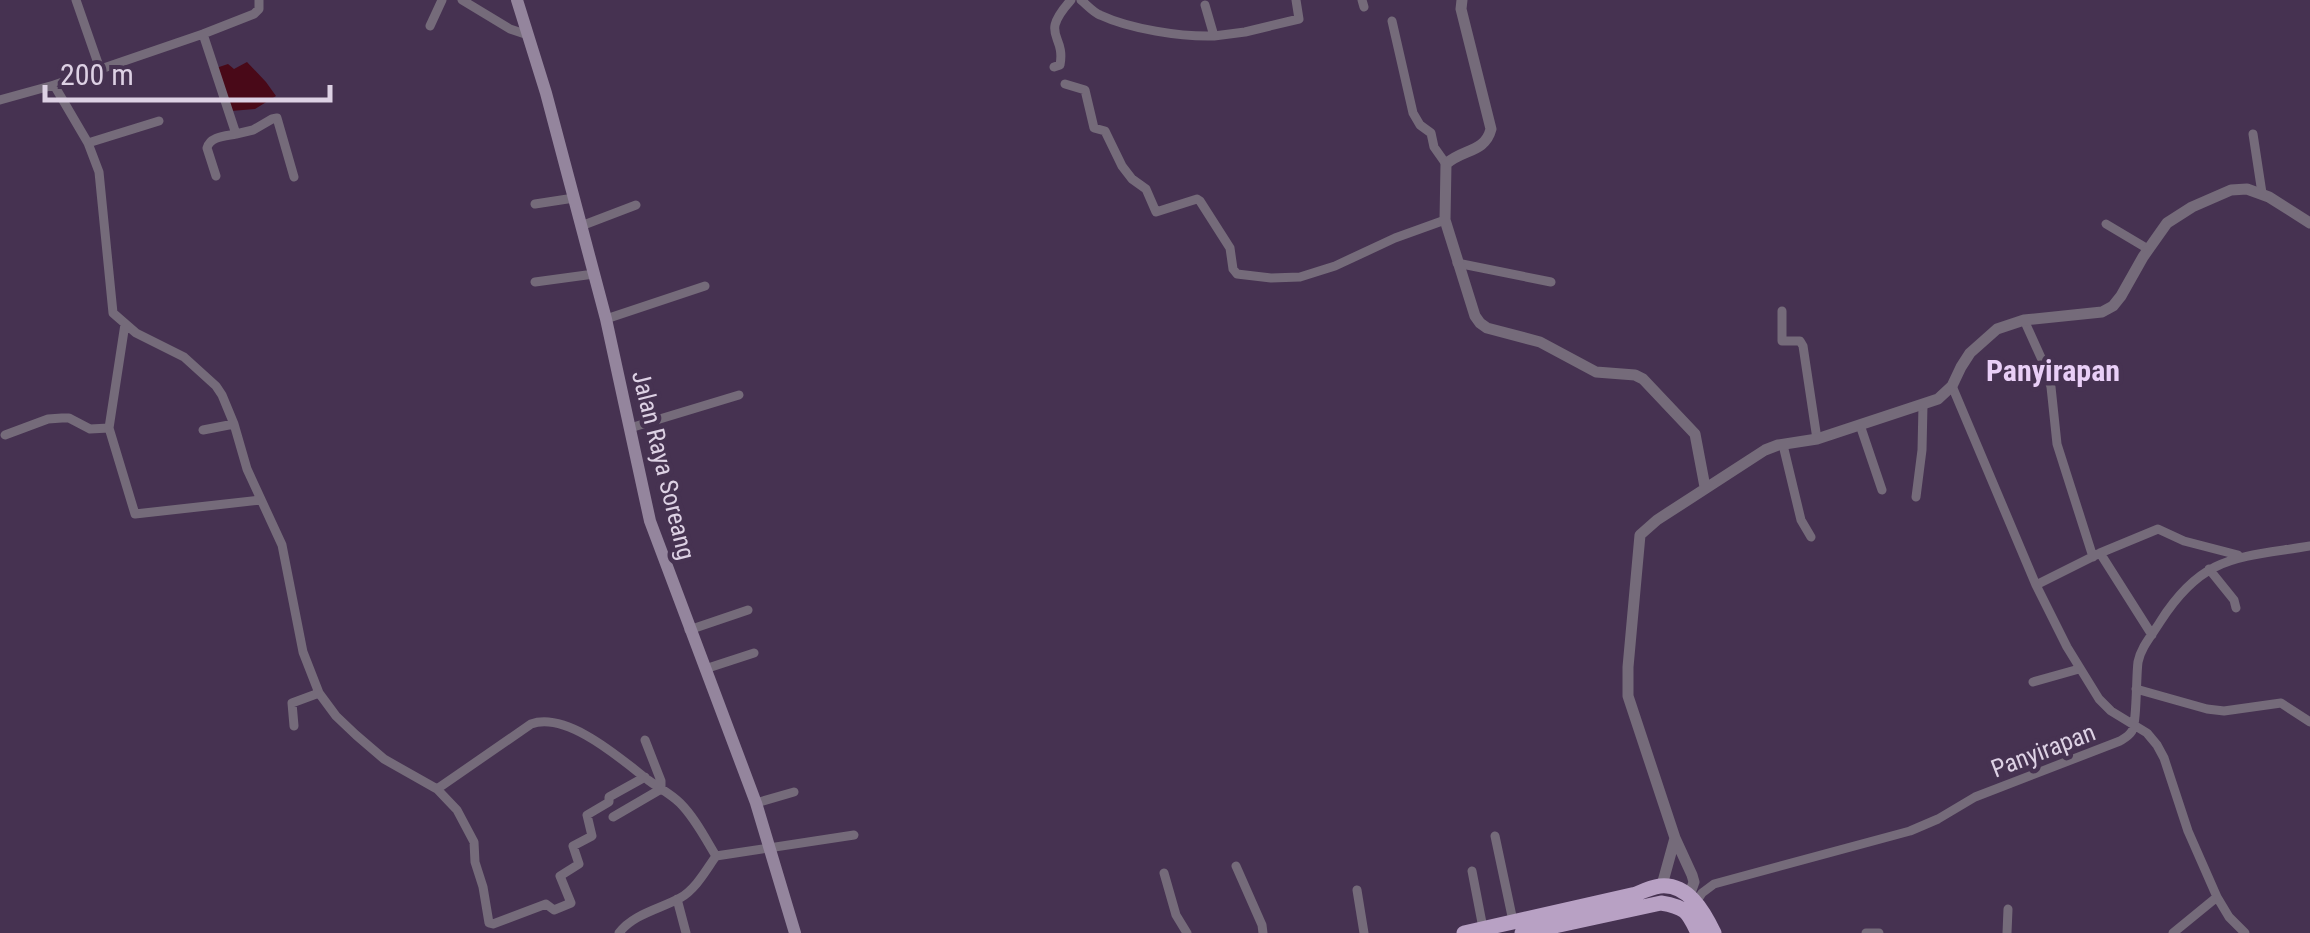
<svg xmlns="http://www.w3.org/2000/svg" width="2310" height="933" font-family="'Roboto Condensed',sans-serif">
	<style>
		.water { fill: #490918 }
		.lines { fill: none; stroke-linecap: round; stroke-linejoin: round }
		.minor { stroke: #756b7a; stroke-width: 9 }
		.tertiary { stroke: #756b7a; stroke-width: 11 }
		.secondary { stroke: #94859d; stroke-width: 12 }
		.trunk { stroke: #b8a1c4; stroke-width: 15 }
		.labels { text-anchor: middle; stroke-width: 9; stroke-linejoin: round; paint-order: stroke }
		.street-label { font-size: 25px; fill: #ddd1e4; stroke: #463251 }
		.quarter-label { font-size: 30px; font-weight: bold; fill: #e9cff7; stroke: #463251 }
	</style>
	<rect width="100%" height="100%" fill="#463251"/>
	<path class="water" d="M247 62 266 82 276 96 255 109 231 111 216 68 228 64 234 69Z"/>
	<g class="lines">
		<path class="minor" d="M76 0 100 69
			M259 0V9L254 14 203 34 54 85 88 143 99 172 113 313 136 333 184 357 216 386 222 395 234 424 247 469 282 545 303 652 319 693 336 716 356 735 384 759 437 789 457 810 474 842 475 862 483 887 489 923 493 924 546 904 554 910 571 903 560 876 579 864 573 846 592 836 587 815 609 802V797L645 777
			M462 0 510 29 528 35
			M1081 0C1087 5 1093 12 1100 15 1130 29 1181 37 1214 36
			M1362 0 1364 7
			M1205 5 1214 36 1245 32 1299 19 1296 0
			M1392 21 1413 113 1420 125 1431 133 1434 147 1446 164
			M430 26 442 0
			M203 34 236 134C226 136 210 136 207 148L216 176
			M1054 67 1060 65C1066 33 1038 37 1071 0
			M1065 84 1085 90 1094 128 1105 131 1122 166 1132 179 1146 189 1156 212 1197 199 1200 201 1230 248 1233 269 1237 274 1271 278 1300 277 1335 266 1395 238 1445 220
			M0 100 54 85
			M236 134 253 130 272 119 277 118 294 177
			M2253 134 2262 193
			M88 143 159 121
			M535 204 574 198
			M2106 224 2148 249
			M581 226 636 205
			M1457 263 1551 282
			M535 282 594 274
			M1782 311V341H1800L1803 346 1817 439
			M606 319 705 286
			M2024 320 2043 362 2051 387 2057 444 2093 557
			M1952 386 2036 585 2067 647 2099 699 2111 711 2147 733 2157 745 2164 758 2188 831 2217 897 2229 917 2245 933
			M1860 425 1882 490
			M109 428 135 514 261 500
			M630 428 739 395
			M203 430 234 424
			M5 435 48 419 62 418H69L90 429 109 428 125 324
			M1783 445 1801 520 1811 537
			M1916 497 1922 450 1923 405
			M2100 553 2158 529 2184 541 2238 555
			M2209 569 2234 600 2236 608
			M2036 585 2100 553 2152 635
			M689 630 748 610
			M705 669 754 653
			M2033 682 2079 669
			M2136 689 2207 709 2224 711 2281 703 2310 722
			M294 726 292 703 319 693
			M437 789 531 724C567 711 621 759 648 780 659 788 671 794 680 803 695 818 705 838 716 856L854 835
			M756 803 794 792
			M613 817 661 789V781L645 740
			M1495 836 1513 921
			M1236 866 1262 925 1263 933
			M1472 871 1483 928
			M1164 873 1176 915 1187 933
			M1357 890 1364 933
			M677 899 686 933
			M1696 902 1702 893 1714 884 1910 831 1938 819 1975 797 2120 741C2125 738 2129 736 2132 731 2137 723 2136 676 2138 662 2141 647 2152 635 2160 622 2203 554 2238 558 2310 546
			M619 933C633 914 660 909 680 898 696 889 706 870 716 856
			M1866 933H1879
			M2007 933 2008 909
			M2173 933 2217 897"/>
		<path class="tertiary" d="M1462 0 1461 9 1491 129C1485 153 1462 149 1446 164L1445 220 1475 316 1480 323 1487 328 1540 342 1596 372 1635 375 1643 379 1695 434 1705 487
			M1662 885 1675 838
			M1689 896 1694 882 1692 875 1675 838 1628 696V667L1640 535 1657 520 1765 450 1778 445 1817 439 1938 399 1952 386 1961 367 1970 353 1997 329 2024 320 2102 312 2113 306 2121 296 2143 257 2167 223 2192 207 2231 190 2247 189 2269 197 2310 223"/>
		<path class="secondary" d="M517 0 546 93 606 319 650 521 756 803 795 933"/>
		<path class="trunk" d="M1464 933 1636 894C1643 891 1652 887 1660 886 1688 883 1704 912 1714 933
			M1522 933 1661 903C1686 907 1688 912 1698 933"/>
	</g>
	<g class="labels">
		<g class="street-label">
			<text transform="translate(664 465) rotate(76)" y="9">Jalan Raya Soreang</text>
			<text transform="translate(2043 750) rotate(-21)" y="9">Panyirapan</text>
		</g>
		<g class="quarter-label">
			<text x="2053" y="381">Panyirapan</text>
		</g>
	</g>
	<path d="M45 85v15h285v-15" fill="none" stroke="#ddd1e4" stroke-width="5"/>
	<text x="60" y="85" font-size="30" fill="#ddd1e4" stroke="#463251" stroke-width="8" paint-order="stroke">200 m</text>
</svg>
